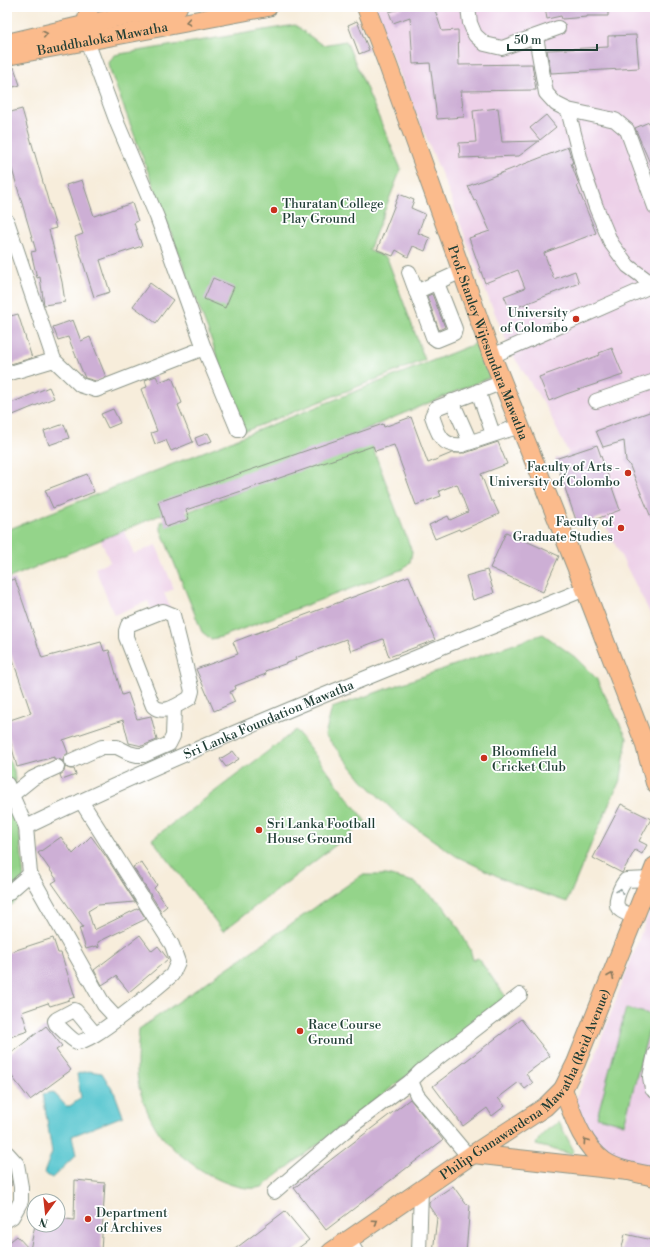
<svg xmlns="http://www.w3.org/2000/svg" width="662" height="1259" font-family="'Libre Bodoni',serif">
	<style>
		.built { fill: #edd0e8 }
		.green { fill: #94d48a; stroke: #5a885f }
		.water { fill: #5ac7d0; stroke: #3c8282 }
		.building { fill: #cdafd5 }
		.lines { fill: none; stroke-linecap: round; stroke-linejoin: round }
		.minor-casing { stroke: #8b9588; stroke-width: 16 }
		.major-casing { stroke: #8b9588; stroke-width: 20 }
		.minor { stroke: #fff; stroke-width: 14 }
		.major { stroke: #fbbb8c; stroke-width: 18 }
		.oneway { stroke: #82765c }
		.oneway2 { stroke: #8f9e9a }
		.poi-dot { fill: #c8321e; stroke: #fff; stroke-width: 1.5 }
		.labels { text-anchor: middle; stroke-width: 3.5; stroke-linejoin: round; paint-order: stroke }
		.street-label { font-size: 13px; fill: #1f3d34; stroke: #fff }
		.poi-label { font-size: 13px; fill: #1f3d34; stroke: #fff; text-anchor: start }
	</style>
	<rect width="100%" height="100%" fill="#fff"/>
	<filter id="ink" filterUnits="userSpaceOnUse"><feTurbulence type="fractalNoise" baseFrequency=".025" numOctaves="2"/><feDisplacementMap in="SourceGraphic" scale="8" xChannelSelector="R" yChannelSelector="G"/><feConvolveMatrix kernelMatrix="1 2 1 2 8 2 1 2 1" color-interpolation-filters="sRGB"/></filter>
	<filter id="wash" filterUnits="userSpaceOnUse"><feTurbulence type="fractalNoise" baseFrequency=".012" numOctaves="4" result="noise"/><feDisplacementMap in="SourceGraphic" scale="16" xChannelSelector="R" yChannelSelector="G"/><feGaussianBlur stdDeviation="0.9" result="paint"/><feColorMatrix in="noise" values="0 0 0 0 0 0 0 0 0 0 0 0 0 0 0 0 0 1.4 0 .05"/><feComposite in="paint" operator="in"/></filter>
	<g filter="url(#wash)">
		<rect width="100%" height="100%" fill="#f7eddb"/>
		<path class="built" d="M372 7H655V623L560 436 548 410 512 354 483 285 446 185Z
			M120 521 134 554 156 545 174 589 164 593 173 615 156 621 148 601 114 615 95 568 110 562 97 531Z
			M655 896V1171L630 1166 597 1147 573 1102 576 1098 590 1069Z"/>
		<path class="green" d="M295 25 322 45 346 41 401 169 369 250 387 258 425 360 243 432 211 339 111 73 109 63 114 55Z
			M482 341 493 376 7 579V530Z
			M372 446 412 552 410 562 403 569 221 637 211 639 202 632 161 530V522L327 458Z
			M543 634 575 657 596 678 627 738 621 778 592 842 567 902 512 883 456 856 400 817 363 781 325 735 332 708Z
			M296 730 366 822 223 931 152 839Z
			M7 757 14 770 25 893 7 909Z
			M362 875H387L414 882 442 904 456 924 470 949 473 960 478 958 509 1001 450 1043 262 1187C231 1195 184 1162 164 1139 152 1125 144 1105 139 1087 135 1071 138 1046 139 1029Z
			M626 1008 653 1015 624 1124 597 1117Z
			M559 1122 574 1151 571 1154 536 1145C539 1135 550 1127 559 1122Z"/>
		<path class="water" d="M88 1071 102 1073 115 1094 123 1116 72 1136 76 1155 52 1178 44 1173 52 1152 43 1094 53 1092 66 1106H70L81 1098 77 1074Z"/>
		<g id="blocks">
			<path class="building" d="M407 7H434L442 31 458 30 459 65 532 64 536 90 461 91 464 117 437 119 430 63 413 64 410 17 393 23 389 12Z
				M545 7H608V16H587V17L562 19 561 16 547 19Z
				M357 21 369 50 359 54 348 25Z
				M636 35 639 68 551 73 547 50 608 47V36Z
				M14 67 20 85 7 89V69Z
				M498 108 502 142 539 141 519 156 460 158 459 143 476 142 473 111Z
				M22 109 56 228 49 230 62 282 65 302 44 305 40 277 37 278 31 252 36 251 7 152V113Z
				M546 115 556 127 540 140 530 128Z
				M649 122 655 134V175L635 128Z
				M568 147 573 163H571L579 185 577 186 596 233 544 253 554 279 575 271 579 283 510 310 504 296 525 288 518 270 485 283 469 238 490 231 476 200 474 201 468 186Z
				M82 180 94 216 132 203 138 221 134 223 142 246 100 260 110 292 94 297 75 237 83 234 66 185Z
				M399 194 414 200 411 208 425 214 418 233 430 238 425 251 413 246 408 257 396 250 393 256 377 250Z
				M213 278 234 287 225 308 204 299Z
				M150 283 173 300 156 323 133 306Z
				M432 294 445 327 439 330 427 296Z
				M18 314 32 358 7 365V317Z
				M73 320 81 341 90 337 106 377 96 381 85 378 68 337 58 340 53 327Z
				M612 348 623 375 566 394 549 401 539 377 600 355 599 353Z
				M156 376 159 382 172 377 182 403 178 405 193 442 171 451 166 440 155 444 151 433 157 431 141 389 147 387 145 380Z
				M49 387 54 398 13 415 9 404Z
				M113 409 120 423 108 428 101 414Z
				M655 410V527L629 464 626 461 624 441 603 447 596 431Z
				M411 417 428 463 452 453H465L498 442 507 464 481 474 491 501H493L499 514 460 531 459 529 435 539 429 525 448 516 450 520 468 512 457 484 439 491 441 496 416 505 394 445 375 451 373 446 186 510 189 519 166 527 158 502 383 424 384 427Z
				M64 424 69 438 49 445 44 431Z
				M208 433 212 441 198 446 195 438Z
				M597 445 620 510 578 526 555 459Z
				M87 474 94 492 53 508 45 490Z
				M506 532 559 556 543 592 490 568Z
				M487 570 494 593 473 600 466 576Z
				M409 576 435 640 389 657 383 639 351 651 346 639 295 658 296 660 265 671 266 674 235 686 236 689 230 692 235 702 214 711 196 669 238 654 233 642Z
				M15 579 42 658 101 642 104 651 109 650 122 695 128 693 137 719 151 716 157 740 142 746 129 743 123 720 63 740 68 753 64 756 63 761 58 759H54V757L17 767 7 729V721L31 713 7 643V581Z
				M233 751 239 759 226 767 220 759Z
				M65 767 70 769H74L76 775 62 780 60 775 64 772Z
				M621 804 651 819 639 841 647 845 642 854 635 850 622 873 593 858Z
				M91 836 107 858 135 902 98 905 88 911 94 930 139 908 146 919 98 942 99 947 98 948 97 946 86 949 79 928 83 927 52 883 57 880 38 853 61 837 73 854Z
				M141 862 157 885 154 888 167 906 161 911 133 867Z
				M140 935 152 951 158 946 168 959 129 992 116 976 102 985 94 970Z
				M53 938 58 953H61L75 997 69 999V1000L50 1006 48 1003 22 1012 28 1031 7 1038V953Z
				M521 1019 550 1056 526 1074 533 1083 525 1089 519 1082 498 1098 505 1106 492 1116 487 1108 463 1126 433 1086Z
				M46 1026 62 1046 56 1050 71 1070 30 1100 7 1070V1056Z
				M410 1099 443 1140 326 1230 294 1188Z
				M7 1166 9 1168 12 1185 7 1187Z
				M75 1180 105 1183 101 1252H7V1244L17 1236 30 1250 35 1225H58V1218L74 1220Z
				M453 1186 466 1204 470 1205 466 1252H433L437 1218 429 1206V1202Z
				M285 1211 309 1240 293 1252H231Z
				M625 1234 652 1240 649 1252H621Z"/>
		</g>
	</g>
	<g filter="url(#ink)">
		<use href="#blocks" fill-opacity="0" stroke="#8b9588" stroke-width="1"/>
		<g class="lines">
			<g class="minor-casing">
				<g id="minor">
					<path d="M468 7 470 23 475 35 485 44 502 48 558 28"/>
					<path d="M536 37 546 93 556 104 568 110 615 120 627 130 655 207"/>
					<path d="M87 41 118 125 157 217 204 348 238 430"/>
					<path d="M568 110 584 173 596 207 611 243 628 266 655 286"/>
					<path d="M7 221 54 360 80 385 96 390 204 348"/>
					<path d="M409 272 433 337 437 340 454 333 455 329 437 283"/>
					<path d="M416 292 462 271"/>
					<path d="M492 356 655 284"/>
					<path d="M7 374 54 360"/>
					<path d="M503 382 436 408 432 416C438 432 440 447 462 445L520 426"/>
					<path d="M478 391 493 434"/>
					<path d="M452 401 470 442"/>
					<path d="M596 401 655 381"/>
					<path d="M163 611 173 615 192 691 190 698C179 704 164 716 153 706L126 637V631L128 625Z"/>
					<path d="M71 761 102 747H117L129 753 137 755H144L169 744 173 736 174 707"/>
					<path d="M7 784 26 827"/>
					<path d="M12 795 33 778 57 767"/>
					<path d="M81 801 172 945 178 962 172 975C159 986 90 1045 77 1042 71 1040 61 1028 56 1024L55 1021 57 1019 74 1010 76 1011 95 1034"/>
					<path d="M7 894 30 874"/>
					<path d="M634 917C622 911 613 911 618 895 620 889 622 884 626 880L650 879"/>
					<path id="s1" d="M117 1019 104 1005 30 874 26 827C209 739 398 665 585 589"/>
					<path d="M655 1053 650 1077 652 1089 655 1091"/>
					<path d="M7 1153 17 1164 21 1187V1201L12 1217 7 1220"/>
					<path d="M469 1157 417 1095 411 1081 421 1071 520 995"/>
					<path d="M274 1192 345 1131 411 1081"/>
					<path d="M349 1240 356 1252"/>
					<path d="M419 1252 421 1190"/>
				</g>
			</g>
			<g class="major-casing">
				<g id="major">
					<path id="s2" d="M366 7 389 68 492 356 585 589 644 742 655 783"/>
					<path d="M87 36 86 25 89 7"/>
					<path d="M7 43 114 18 178 7"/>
					<path id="s3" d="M7 56 268 7"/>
					<path d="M563 1089C573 1115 581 1144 604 1161 619 1171 639 1173 655 1177"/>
					<path d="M473 1154 628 1171"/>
					<path id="s4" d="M331 1252 473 1154 545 1107 563 1089 576 1063 655 866"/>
				</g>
			</g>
			<use href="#minor" class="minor"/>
			<use href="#major" class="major"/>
		</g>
		<defs><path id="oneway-chevron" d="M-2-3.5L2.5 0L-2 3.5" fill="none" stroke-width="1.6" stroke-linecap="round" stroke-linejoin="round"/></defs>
		<g class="oneway">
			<use href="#oneway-chevron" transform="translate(188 22) rotate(170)"/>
			<use href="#oneway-chevron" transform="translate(45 34) rotate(-13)"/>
			<use href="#oneway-chevron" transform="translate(611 976) rotate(-68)"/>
			<use href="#oneway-chevron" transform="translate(586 1141) rotate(-125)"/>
			<use href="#oneway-chevron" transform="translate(375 1222) rotate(-35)"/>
		</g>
		<use class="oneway2" href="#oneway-chevron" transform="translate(620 891) rotate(-70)"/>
	</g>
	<g class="poi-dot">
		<circle cx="274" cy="210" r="4"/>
		<circle cx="576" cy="319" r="4"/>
		<circle cx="628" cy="473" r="4"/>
		<circle cx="621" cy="528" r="4"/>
		<circle cx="484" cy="758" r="4"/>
		<circle cx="259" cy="830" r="4"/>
		<circle cx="300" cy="1031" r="4"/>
		<circle cx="88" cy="1219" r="4"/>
	</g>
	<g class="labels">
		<g class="street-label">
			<text dy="5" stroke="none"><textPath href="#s3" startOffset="97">Bauddhaloka Mawatha</textPath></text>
			<text dy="5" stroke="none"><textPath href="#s2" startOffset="357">Prof. Stanley Wijesundara Mawatha</textPath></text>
			<text dy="5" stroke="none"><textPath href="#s1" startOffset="482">Sri Lanka Foundation Mawatha</textPath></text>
			<text dy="5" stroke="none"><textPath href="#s4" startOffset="263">Philip Gunawardena Mawatha (Reid Avenue)</textPath></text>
		</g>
		<g class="poi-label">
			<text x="282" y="208">Thuratan College<tspan x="282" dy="15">Play Ground</tspan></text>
			<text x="568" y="317" text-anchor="end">University<tspan x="568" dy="15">of Colombo</tspan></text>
			<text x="620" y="471" text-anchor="end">Faculty of Arts -<tspan x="620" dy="15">University of Colombo</tspan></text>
			<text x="613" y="526" text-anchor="end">Faculty of<tspan x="613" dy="15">Graduate Studies</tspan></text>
			<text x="492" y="756">Bloomfield<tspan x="492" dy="15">Cricket Club</tspan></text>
			<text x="267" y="828">Sri Lanka Football<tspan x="267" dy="15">House Ground</tspan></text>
			<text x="308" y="1029">Race Course<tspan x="308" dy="15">Ground</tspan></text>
			<text x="96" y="1217">Department<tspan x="96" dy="15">of Archives</tspan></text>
		</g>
	</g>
	<rect width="662" height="1259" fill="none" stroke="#fff" stroke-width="24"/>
	<g transform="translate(46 1213) rotate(195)"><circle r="19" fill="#ffffff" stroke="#a5b1ae"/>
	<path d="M0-3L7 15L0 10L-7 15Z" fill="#c8321e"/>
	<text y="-6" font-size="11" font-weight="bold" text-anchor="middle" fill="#1f3d34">N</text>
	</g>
	<path d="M508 44v6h89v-6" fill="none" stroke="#1f3d34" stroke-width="2"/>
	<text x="514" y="44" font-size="12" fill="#1f3d34" stroke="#ffffff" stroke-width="3" paint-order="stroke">50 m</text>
</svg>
